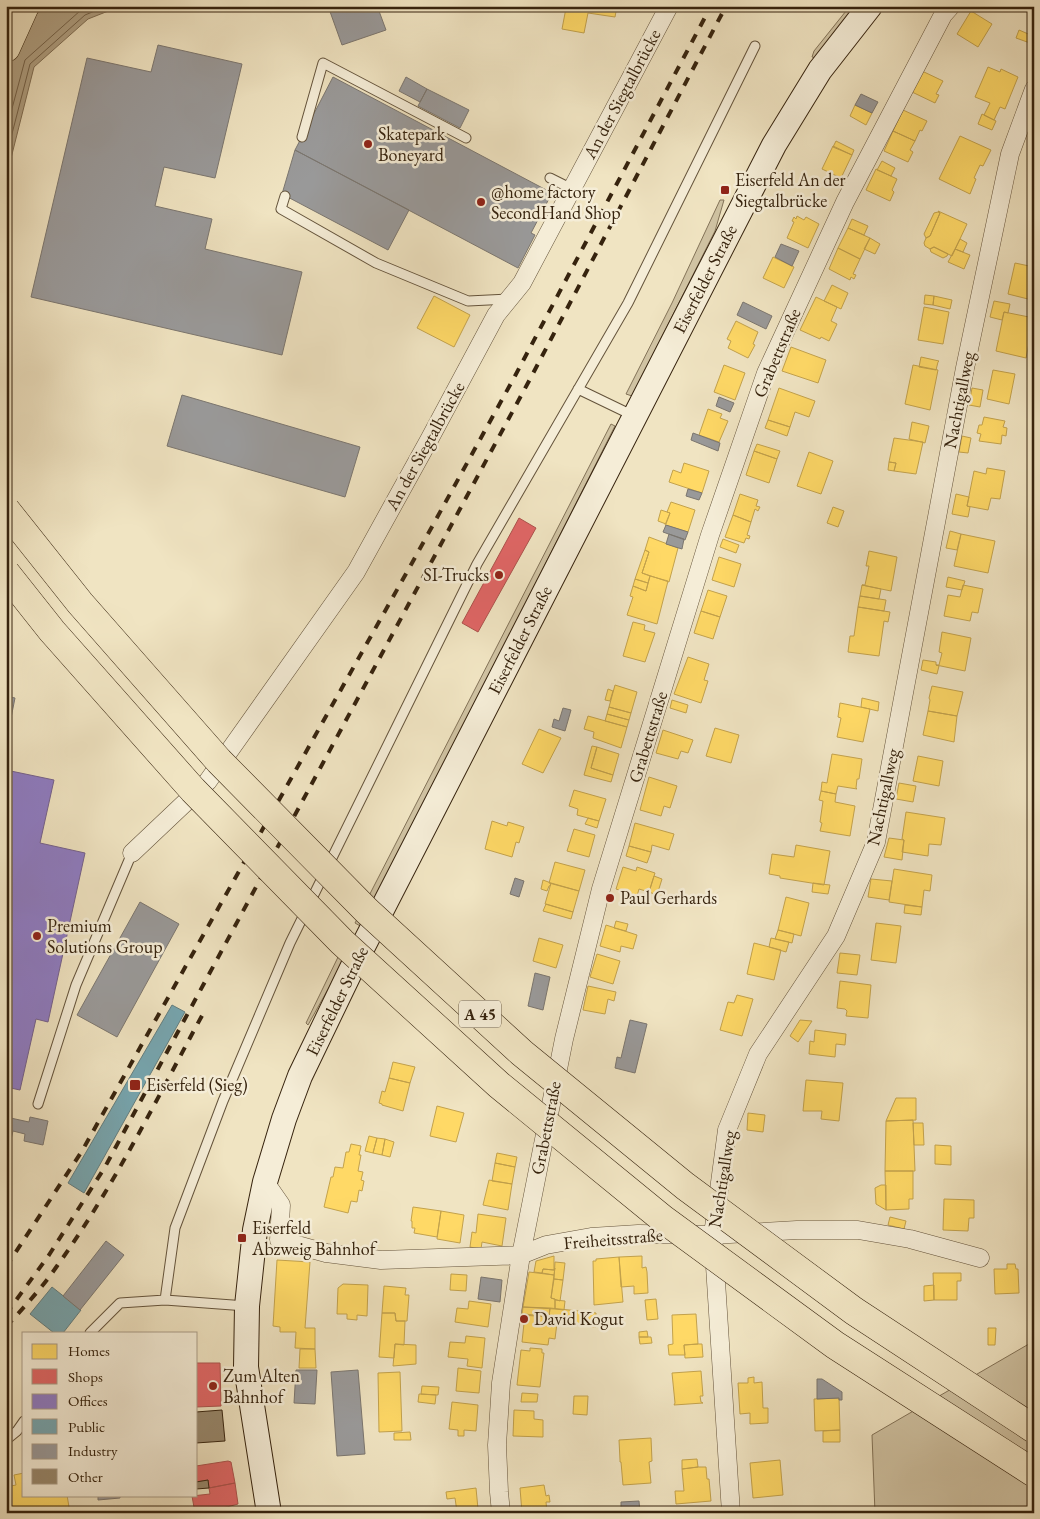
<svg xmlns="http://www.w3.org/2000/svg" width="1040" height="1519" font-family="'EB Garamond',serif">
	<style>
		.green { fill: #d0c3a3; stroke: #837358 }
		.water { fill: #b1a285; stroke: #806f55 }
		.homes { fill: #ffd966; stroke: #c3a24c }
		.shops { fill: #e06666; stroke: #ad524c }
		.offices { fill: #8e7cc3; stroke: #74618d }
		.public { fill: #76a5af; stroke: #637e7f }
		.industry { fill: #999; stroke: #7b766f }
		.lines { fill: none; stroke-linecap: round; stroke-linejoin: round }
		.shore { stroke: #74624a; stroke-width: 1 }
		.building { fill: #97876c; stroke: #36230e }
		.lane-casing { stroke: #64533b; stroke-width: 11 }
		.street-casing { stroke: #64533b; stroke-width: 19 }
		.secondary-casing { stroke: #36230e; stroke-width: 26 }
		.highway-casing { stroke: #36230e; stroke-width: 29 }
		.lane { stroke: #f5edd7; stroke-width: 9 }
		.street { stroke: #f5edd7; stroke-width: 18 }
		.secondary { stroke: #f5edd7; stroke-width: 24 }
		.highway { stroke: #f0e4c2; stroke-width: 28 }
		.rail { stroke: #36230e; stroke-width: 4; stroke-dasharray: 9 9; stroke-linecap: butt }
		.highway-bridge-casing { stroke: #36230e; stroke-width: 29; stroke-linecap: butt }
		.highway-bridge { stroke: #f0e4c2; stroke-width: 28 }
		.poi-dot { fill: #8f2418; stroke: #f5edd7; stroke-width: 2 }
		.labels { text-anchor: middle; stroke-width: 5; stroke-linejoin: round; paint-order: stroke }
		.shield { fill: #f5edd7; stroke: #6f604a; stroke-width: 1 }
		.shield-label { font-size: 16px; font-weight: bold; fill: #36230e }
		.street-label { font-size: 18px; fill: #36230e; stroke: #f5edd7 }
		.poi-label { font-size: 18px; fill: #36230e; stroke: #f5edd7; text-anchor: start }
	</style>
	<rect width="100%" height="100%" fill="#f0e4c2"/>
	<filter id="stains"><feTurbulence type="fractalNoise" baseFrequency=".004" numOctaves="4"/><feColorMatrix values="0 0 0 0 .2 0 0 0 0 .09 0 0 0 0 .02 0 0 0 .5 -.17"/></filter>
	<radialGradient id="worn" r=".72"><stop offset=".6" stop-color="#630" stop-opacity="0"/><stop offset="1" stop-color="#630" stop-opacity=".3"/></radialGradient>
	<path class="green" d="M850 6H855L816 58 812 57 814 51Z
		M720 200H724L715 231 710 241 632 396 626 394 672 303Z
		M611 424 615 426 362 927 355 923Z
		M340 953 346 957 308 1025 306 1023Z
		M1034 1341V1513H875L872 1435Z"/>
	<path class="water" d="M49 6H121L88 19 34 67 6 178V52L19 24Z"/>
	<path class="homes" d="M569 6H617L615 17 588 13 584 33 562 29 566 8H569Z
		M971 11 992 24 978 47 957 34Z
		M1019 30 1033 36 1030 43 1016 38Z
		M988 67 1000 72 1001 69 1018 77 1005 109 1000 107 994 120 984 115 990 103 975 97Z
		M922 71 943 81 936 94 939 95 935 103 912 92Z
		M855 105 872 113 866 125 850 116Z
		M903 110 927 121 922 131 920 130 915 141 893 131Z
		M982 114 996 121 992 130 978 124Z
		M893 131 915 141 910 150 913 152 908 162 884 151Z
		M960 136 991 150 983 166 980 165 974 178 976 179 970 194 939 179Z
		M836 141 854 150 852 155 833 147Z
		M833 146 852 155 841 178 822 169Z
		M882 161 895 168 891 176 877 170Z
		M876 169 897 179 892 190 894 192 890 201 866 190Z
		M938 211 967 224 952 256 934 247 930 249 925 246 924 243 926 238 930 236 940 213Z
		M938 212 940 213 930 236 926 238 924 234 934 213Z
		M797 216 804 220 806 217 819 224 808 248 787 238 794 222 792 221 794 217 796 219Z
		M852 219 868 226 864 235 848 228Z
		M848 228 870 238 860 259 838 248Z
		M870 238 880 244 875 254 864 249Z
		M960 239 967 243 963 252 955 249Z
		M934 247 948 254 947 256 943 258 931 252 930 249Z
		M838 248 860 259 853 274 856 275 854 279 851 277 850 280 829 269Z
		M955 249 970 255 964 269 948 262Z
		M773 257 794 267 784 288 763 278Z
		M1015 263 1034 267V292L1032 300 1008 294Z
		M832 285 848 293 841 309 824 301Z
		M925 295 934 296 933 305 924 304Z
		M434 296 470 315 454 347 417 328Z
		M934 296 952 300 950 309 933 305Z
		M816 297 837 307 831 321 837 324 829 341 821 337 820 339 800 330Z
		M994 301 1010 304 1008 313 1004 312 1002 320 990 317Z
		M924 307 949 312 943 344 918 340Z
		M1004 312 1034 318 1026 358 996 351Z
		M736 321 758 332 753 344 755 345 748 358 728 348 731 341 727 339Z
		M791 347 826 360 818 383 782 371Z
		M921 357 939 361 938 362 936 370 919 367Z
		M724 365 745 373 735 400 714 392Z
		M913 365 938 370 930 410 905 404Z
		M993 370 1015 374 1009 404 987 399Z
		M779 388 815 401 809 417 795 412 790 427 768 420Z
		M972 388 983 390 980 407 969 405Z
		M708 409 722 414 720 418 728 421 719 442 699 435Z
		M984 417 1005 421 1003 427 1007 428 1006 436 1002 435 1001 444 979 441 981 434 977 433 979 425H982Z
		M768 420 790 427 787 436 765 428Z
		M912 422 929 426 925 443 909 439Z
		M962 436 971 438 968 453 959 452Z
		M894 438 923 442 916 474 894 471 896 463 889 462Z
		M757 444 780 451 777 459 754 451Z
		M754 451 777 459 769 483 746 475Z
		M809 452 833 461 821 494 797 486Z
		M889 462 896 463 894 471 888 470Z
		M684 463 709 471 702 493 669 482 673 470 681 473Z
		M987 468 1005 471 1000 499 991 498 988 510 967 506 974 471 986 474Z
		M740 494 758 500 756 506 760 507 758 511 755 509 751 522 733 515Z
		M956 494 969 497 967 506 970 507 968 517 952 514Z
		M671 502 695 510 688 532 665 525 670 513 667 512Z
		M833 507 844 511 838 527 827 523Z
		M661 510 670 513 666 524 658 521Z
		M733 515 751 522 747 535 750 536 749 539 746 538 744 543 725 537Z
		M950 531 961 534 957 550 946 548Z
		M961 534 995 541 988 573 954 566Z
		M649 537 678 548 669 582 642 573 649 552 645 550Z
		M723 539 739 545 736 553 720 547Z
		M645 550 649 552 642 573 650 576 648 583 635 579Z
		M869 551 897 557 891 591 862 585H865L869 566H866Z
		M719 557 741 564 734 587 712 580Z
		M650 576 668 581 657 624 627 615 633 597 630 596 633 586 646 591Z
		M948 577 965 581 962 590 946 587Z
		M635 579 648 583 646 591 633 586Z
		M862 585 881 589 879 599 860 596Z
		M963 585 983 589 978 613 972 612 970 621 944 616 948 595 960 597Z
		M708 590 727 596 720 617 701 611Z
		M860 596 886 600 884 611 858 607Z
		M858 607 890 612 888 622 884 621 879 656 848 652 850 636H854Z
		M701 611 720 617 713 639 694 633Z
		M633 622 645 625 644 630 655 633 645 662 623 656Z
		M942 632 971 638 965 671 936 665H939L942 653 939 652Z
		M688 657 709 664 704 680 708 681 701 703 674 694Z
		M923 660 936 662V665L939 666 937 674 921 670Z
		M615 685 637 692 631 713 609 707Z
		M932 686 963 692 957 716 928 711 930 700 929 698Z
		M608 689 613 691 610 701 605 700Z
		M862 698 879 702 878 711 861 707Z
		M672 700 688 705 686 713 670 708Z
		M840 703 870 709 863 742 837 737 841 718 838 717Z
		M609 707 631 713 629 720 607 714Z
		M928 711 957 716 954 742 923 735Z
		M607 714 629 720 627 727 605 721Z
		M588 716 627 727 621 748 593 738 594 732 584 729Z
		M715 728 739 735 731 763 706 756Z
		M539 729 561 738 543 773 522 764Z
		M663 730 693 740 688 753 681 751 678 759 656 753Z
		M592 746 597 747 591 768 613 775 611 782 584 775Z
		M597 747 619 754 613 775 591 768Z
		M832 754 862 759 859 779H857L856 788 857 789 838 786 836 794 821 791 822 782 827 783Z
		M918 756 943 761 939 786 913 781Z
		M649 777 677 786 670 808 664 806 661 816 640 810Z
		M899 783 916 786 913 802 896 799Z
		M574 790 606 799 599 821 577 815 578 809 569 806Z
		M821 791 836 794 835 802 855 806 850 836 820 831 822 823 820 822 823 801 819 800Z
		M906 812 945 818 941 845 929 844 928 856 902 852 904 840 902 839Z
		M588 818 599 821 597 828 585 824Z
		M492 821 507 826 508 822 524 827 519 843 516 842 512 857 485 849Z
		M635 823 674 834 669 850 652 845 651 852 629 846Z
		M574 829 595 835 589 857 567 851Z
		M889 838 904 840 902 860 884 857Z
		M796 845 830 851 824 885 780 878V876L769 874 772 854 794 857Z
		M629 846 651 852 647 863 626 856Z
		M555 862 585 870 579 891 549 883Z
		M623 867 636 871 637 867 655 873 649 892 639 889 637 896 616 889Z
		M894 869 932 875 930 891 924 890 922 907 889 902Z
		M654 876 662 879 657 895 649 892Z
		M871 879 892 881 889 900 868 897Z
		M543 880 551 883 550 886H549L547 891 541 889Z
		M551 883 579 891 573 912 545 904Z
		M813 883 830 885 828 894 812 892Z
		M786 897 809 903 801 936 778 930Z
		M546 904 573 912 571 919 543 911Z
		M905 905 922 907 921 915 904 913Z
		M616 921 628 924 626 931 614 928Z
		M876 923 901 926 896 963 871 960Z
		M606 925 637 935 633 949 621 946 620 952 600 946Z
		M778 930 794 934 792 943 775 939Z
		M539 938 563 945 556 968 533 961Z
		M771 938 789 942 786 952 769 947Z
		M754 943 781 950 774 980 747 974Z
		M840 953 860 955 857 975 837 973Z
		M597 954 620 961 613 984 590 977Z
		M840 981 871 985 868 1018 846 1016 847 1011 845 1009 837 1008Z
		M588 986 616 992 614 1001 608 999 605 1014 583 1010Z
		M737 995 753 999 742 1036 720 1030 728 1002 734 1003Z
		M800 1020 812 1021 798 1042 790 1036Z
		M815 1030 846 1034 845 1045 836 1044 835 1057 809 1054 810 1041 814 1042Z
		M393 1062 415 1067 410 1083 389 1078Z
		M389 1078 410 1083 403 1111 382 1105V1104L379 1103 382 1091 385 1092Z
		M806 1080 843 1083 839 1121 821 1119 822 1111H803Z
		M896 1098H916V1120L886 1121Z
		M437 1106 464 1113 456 1142 430 1136Z
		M748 1113 765 1115 763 1132 747 1130Z
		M913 1120 915 1171H885L886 1121Z
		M913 1123H923L924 1145H914Z
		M369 1136 377 1138 373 1153 365 1151Z
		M377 1138 385 1139 382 1155 373 1153Z
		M385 1139 394 1142 390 1157 382 1155Z
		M351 1144 361 1146 359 1155H361L358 1171 363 1172 361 1180 364 1181 362 1191 359 1190 357 1202 351 1201 348 1213 324 1207 331 1177H333L335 1167 343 1168 346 1152H349Z
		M935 1145 951 1146V1165L935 1164Z
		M497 1153 517 1157 515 1167 495 1163Z
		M495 1163 515 1167 512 1184 492 1181Z
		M885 1171H913V1199H909V1209L886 1210Z
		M489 1180 512 1184 508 1210 483 1205Z
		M881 1185H886V1210L876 1204 875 1188Z
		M944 1199 974 1200V1218H969L968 1231 943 1230Z
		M413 1207 441 1211 437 1237 414 1233 415 1228H412V1221H411Z
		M441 1211 464 1215 460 1243 437 1239Z
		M478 1214 506 1218 502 1246 482 1242 481 1249 470 1247 472 1232 476 1233Z
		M890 1217 906 1221 904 1229 888 1225Z
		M554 1256V1270L543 1269 542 1273 534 1272 536 1261Z
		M642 1256V1268L646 1267 647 1272 648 1293 634 1294V1286L621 1287 619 1257Z
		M619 1257 623 1302 594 1305 593 1261H596V1259Z
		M277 1260 310 1262 305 1328H315V1349L295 1348 296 1332H280V1327L273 1326Z
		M555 1262 565 1263 563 1280 554 1279Z
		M1007 1264H1015L1016 1269H1018L1019 1293 995 1294 994 1269H1007Z
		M555 1268 554 1275 542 1273 543 1269 554 1270Z
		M529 1272 554 1275 551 1298 555 1299V1309L523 1307Z
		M933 1273H961V1281H957V1300H934Z
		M451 1274 467 1275 466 1291 450 1290Z
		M554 1279 563 1280 560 1301 551 1298Z
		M343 1284 368 1285 367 1316 357 1315V1320L347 1319V1314H337L338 1288Z
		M934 1285V1300L924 1301V1286Z
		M384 1286 406 1288 405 1295H409L407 1321H396L395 1313H382Z
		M656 1299 658 1319 647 1320 645 1300Z
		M555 1300 565 1301 564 1310 555 1309Z
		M469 1301 491 1304 488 1327 455 1322 457 1308 468 1309Z
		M523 1307 550 1308 549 1317 522 1315Z
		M550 1308 588 1312 586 1326 557 1323 555 1339 549 1338 548 1345 522 1342 525 1314 549 1317Z
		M588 1312 596 1313V1327L586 1326Z
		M382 1313H395L396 1321H405L404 1345 395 1344 394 1358 379 1357Z
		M696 1314 698 1344 684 1345 685 1355H669L668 1345 673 1344 672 1315Z
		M988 1328H996L995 1345H988Z
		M647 1331 648 1337H639V1332Z
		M466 1336 485 1338 482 1368 467 1366 468 1359 448 1357 450 1342 465 1343Z
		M639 1337H651L652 1343 640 1344Z
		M395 1344 416 1345V1364L393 1366Z
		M698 1344H702L703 1357 685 1358 684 1345Z
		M530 1348 542 1349V1353H544L540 1387 517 1385 521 1350 530 1351Z
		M300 1349H315L316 1368H299Z
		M458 1368 481 1371 479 1393 456 1391Z
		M701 1371 703 1396H700L701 1402 703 1403 674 1405 675 1403 672 1373Z
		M400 1372 402 1431 379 1432 378 1373Z
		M754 1377V1383L762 1382 763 1408H768V1423L750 1424V1413L740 1414 738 1383H748V1378Z
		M422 1386 439 1387 438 1395 421 1394Z
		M522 1393 538 1394 537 1402H521Z
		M419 1394 436 1395 435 1404 418 1402Z
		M574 1396H588L587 1415 573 1414Z
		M839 1398 840 1430 815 1431 814 1399Z
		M452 1402 478 1405 476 1431 464 1430V1436H458V1430L449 1429Z
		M514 1410 534 1411V1419L543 1420V1437L513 1436Z
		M840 1430V1442H823V1431Z
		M410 1432 411 1440H394V1433Z
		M651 1438 652 1461 649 1462 651 1483 623 1485 621 1462H620V1460L619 1440Z
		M697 1459 698 1467 682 1469V1460Z
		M780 1460 783 1495 753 1498 750 1463Z
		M698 1467H706L707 1479H709L711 1501 676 1504 675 1491H684L682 1469Z
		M24 1473V1495H67L70 1513H6V1487L16 1485 14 1475Z
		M544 1485 546 1496 549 1495 550 1502H546L547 1513H522L520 1488Z
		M476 1488 478 1509 457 1512 455 1498 447 1499 446 1492Z
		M334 1509 335 1513H315Z"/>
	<path class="shops" d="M519 518 536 528 478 632 462 623Z
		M196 1363H220L221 1406 196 1407Z
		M228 1461 231 1462 235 1483 209 1488 208 1480 196 1482V1466Z
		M235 1483 238 1504 223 1508 224 1511 220 1512V1509L195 1513 192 1496 210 1494 209 1488Z"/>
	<path class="offices" d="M6 770 54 780 40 843 85 853 48 1022 36 1019 20 1090 6 1087Z"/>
	<path class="public" d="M172 1005 185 1012 84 1193 68 1183Z
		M52 1287 81 1310 63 1333H54L30 1314Z"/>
	<path class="industry" d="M328 6H392L379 11 386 30 342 45Z
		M158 45 242 64 215 178 164 167 155 206 212 219 205 249 302 272 282 355 31 297 87 58 151 72Z
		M333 77 552 193 531 233 535 235 518 268 295 150Z
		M406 77 427 89 420 102 399 91Z
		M427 89 469 110 460 128 418 106Z
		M861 94 878 102 872 113 855 105Z
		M295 150 409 210 388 250 282 194Z
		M781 244 799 251 792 266 775 257Z
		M743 302 772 316 766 329 737 315Z
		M182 395 360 447 345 497 167 446Z
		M719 397 734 403 730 412 716 406Z
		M693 433 720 443 718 451 691 440Z
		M688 489 702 493 699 500 686 496Z
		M666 525 688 532 685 540 663 532Z
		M669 534 684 539 682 549 666 544Z
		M6 696 15 698 9 728 6 727Z
		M563 708 571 710 565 731 552 727 554 719 559 721Z
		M515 878 524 881 519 897 510 894Z
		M140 902 179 924 117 1037 77 1015Z
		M535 973 550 977 543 1010 528 1006Z
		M630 1020 647 1024 635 1073 615 1068 617 1057 621 1058Z
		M6 1117 29 1122 30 1117 48 1121 43 1145 24 1141 25 1134 13 1131 6 1160Z
		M106 1241 124 1255 80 1310 63 1296Z
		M481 1277 502 1280 500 1302 478 1299Z
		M296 1370H317L315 1404 294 1403Z
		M358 1370 365 1454 337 1456 331 1372Z
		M817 1379H822L842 1392V1400H839V1398L817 1399Z
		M98 1495H120V1498L98 1500Z
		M639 1501 640 1513H621V1502Z"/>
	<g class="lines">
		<path class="shore" d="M6 131 25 60 81 10 90 6
			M6 157 30 64 85 15 107 6"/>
	</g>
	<path class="building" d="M222 1410 225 1441 196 1443V1412Z
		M208 1480 209 1488 196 1489V1482Z"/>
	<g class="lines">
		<g class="lane-casing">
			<path id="lane" d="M302 137 323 63 466 138
				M550 178 572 189
				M285 196 281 209 376 263 468 301 509 299
				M578 389 634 416
				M38 1104 76 985 132 853
				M165 1300 175 1228 223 1101 290 943 477 564 628 303 755 46
				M90 1333 120 1303 165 1300 246 1306
				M6 1440 17 1431 24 1421"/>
		</g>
		<g class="street-casing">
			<path id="street" d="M132 853 208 781 356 572 429 440 496 315 522 283 669 6
				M265 1182 281 1205 279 1240 326 1253 381 1260 521 1255 546 1245 591 1237 638 1234 713 1235 797 1230H858L910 1239 980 1258
				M501 1513 499 1492 497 1445 501 1383 521 1255 564 1039 601 889 710 535 766 373 845 202 943 15 951 6
				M731 1513 713 1235 727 1130 758 1054 836 936 876 842 965 368 1010 154 1034 89"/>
		</g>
		<g class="secondary-casing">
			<path id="secondary" d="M269 1513 246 1367 247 1306 255 1230 265 1182 284 1119 300 1076 354 964 774 145 820 70 870 6"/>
		</g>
		<g class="highway-casing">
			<path id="highway" d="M6 48 25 6"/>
		</g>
		<use href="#lane" class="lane"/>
		<use href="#street" class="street"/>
		<use href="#secondary" class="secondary"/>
		<use href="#highway" class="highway"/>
		<path class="rail" d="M6 1267 82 1151 412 563 515 376 711 6
			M6 1314 49 1255 105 1167 529 381 726 6
			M6 1327C24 1307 42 1288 57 1266 114 1187 157 1098 204 1012"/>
		<g class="highway-bridge-casing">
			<path id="highway-bridge" d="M6 510 80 603 219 761 367 911 522 1053 685 1186 854 1311 1034 1429
				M6 573 52 631 193 790 342 942 499 1085 663 1219 835 1345 1034 1473"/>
		</g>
		<use href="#highway-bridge" class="highway-bridge"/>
	</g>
	<g class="poi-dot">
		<circle cx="368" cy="144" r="5"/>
		<rect x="720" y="185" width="10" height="10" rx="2.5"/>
		<circle cx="481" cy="202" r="5"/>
		<circle cx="499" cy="575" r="5"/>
		<circle cx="610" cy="898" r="5"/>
		<circle cx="37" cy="936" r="5"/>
		<rect x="129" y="1079" width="12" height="12" rx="2.5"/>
		<rect x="237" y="1233" width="10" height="10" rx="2.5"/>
		<circle cx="524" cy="1319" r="5"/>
		<circle cx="213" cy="1386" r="5"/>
	</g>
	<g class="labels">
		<rect class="shield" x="459" y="1000.5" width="42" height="27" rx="4"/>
		<g class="shield-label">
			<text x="480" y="1020">A 45</text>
		</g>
		<g class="street-label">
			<text transform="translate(622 94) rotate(-62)" y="6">An der Siegtalbrücke</text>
			<text transform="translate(705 279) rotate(-63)" y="6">Eiserfelder Straße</text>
			<text transform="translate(777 353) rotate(-67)" y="6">Grabettstraße</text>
			<text transform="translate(959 400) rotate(-79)" y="6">Nachtigallweg</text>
			<text transform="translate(425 446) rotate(-61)" y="6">An der Siegtalbrücke</text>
			<text transform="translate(520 640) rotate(-63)" y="6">Eiserfelder Straße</text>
			<text transform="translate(648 737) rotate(-73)" y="6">Grabettstraße</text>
			<text transform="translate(883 797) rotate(-78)" y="6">Nachtigallweg</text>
			<text transform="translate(337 1001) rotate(-64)" y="6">Eiserfelder Straße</text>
			<text transform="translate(546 1128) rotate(-79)" y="6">Grabettstraße</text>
			<text transform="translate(722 1179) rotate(-81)" y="6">Nachtigallweg</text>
			<text transform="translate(613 1239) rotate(-5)" y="6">Freiheitsstraße</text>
		</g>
		<g class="poi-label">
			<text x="378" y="140">Skatepark<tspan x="378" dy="21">Boneyard</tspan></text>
			<text x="735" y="186">Eiserfeld An der<tspan x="735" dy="21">Siegtalbrücke</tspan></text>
			<text x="491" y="198">@home factory<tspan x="491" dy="21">SecondHand Shop</tspan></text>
			<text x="489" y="581" text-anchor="end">SI-Trucks</text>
			<text x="620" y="904">Paul Gerhards</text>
			<text x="47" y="932">Premium<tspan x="47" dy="21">Solutions Group</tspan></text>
			<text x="146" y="1091">Eiserfeld (Sieg)</text>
			<text x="252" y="1234">Eiserfeld<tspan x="252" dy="21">Abzweig Bahnhof</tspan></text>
			<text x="534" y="1325">David Kogut</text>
			<text x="223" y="1382">Zum Alten<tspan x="223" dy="21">Bahnhof</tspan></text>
		</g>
	</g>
	<rect width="1040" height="1519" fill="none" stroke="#f0e4c2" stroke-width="25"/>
	<rect x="8" y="8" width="1025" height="1504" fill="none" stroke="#36230e" stroke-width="2.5"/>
	<rect x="12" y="12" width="1015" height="1494" fill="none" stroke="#36230e"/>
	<rect x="22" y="1332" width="175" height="165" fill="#f5edd7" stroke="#a99c87"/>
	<rect x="32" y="1344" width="25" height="15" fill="#ffd966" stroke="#a99c87"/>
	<text x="68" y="1356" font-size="15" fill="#36230e">Homes</text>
	<rect x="32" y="1369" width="25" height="15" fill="#e06666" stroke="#a99c87"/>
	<text x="68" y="1382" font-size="15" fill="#36230e">Shops</text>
	<rect x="32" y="1394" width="25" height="15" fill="#8e7cc3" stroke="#a99c87"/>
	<text x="68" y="1406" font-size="15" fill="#36230e">Offices</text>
	<rect x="32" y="1419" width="25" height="15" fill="#76a5af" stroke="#a99c87"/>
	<text x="68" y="1432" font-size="15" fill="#36230e">Public</text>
	<rect x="32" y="1444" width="25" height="15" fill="#999999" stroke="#a99c87"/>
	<text x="68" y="1456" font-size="15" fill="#36230e">Industry</text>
	<rect x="32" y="1469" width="25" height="15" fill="#97876c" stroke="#a99c87"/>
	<text x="68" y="1482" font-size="15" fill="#36230e">Other</text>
	<rect width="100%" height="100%" filter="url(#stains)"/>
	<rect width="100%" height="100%" fill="url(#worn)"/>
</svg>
